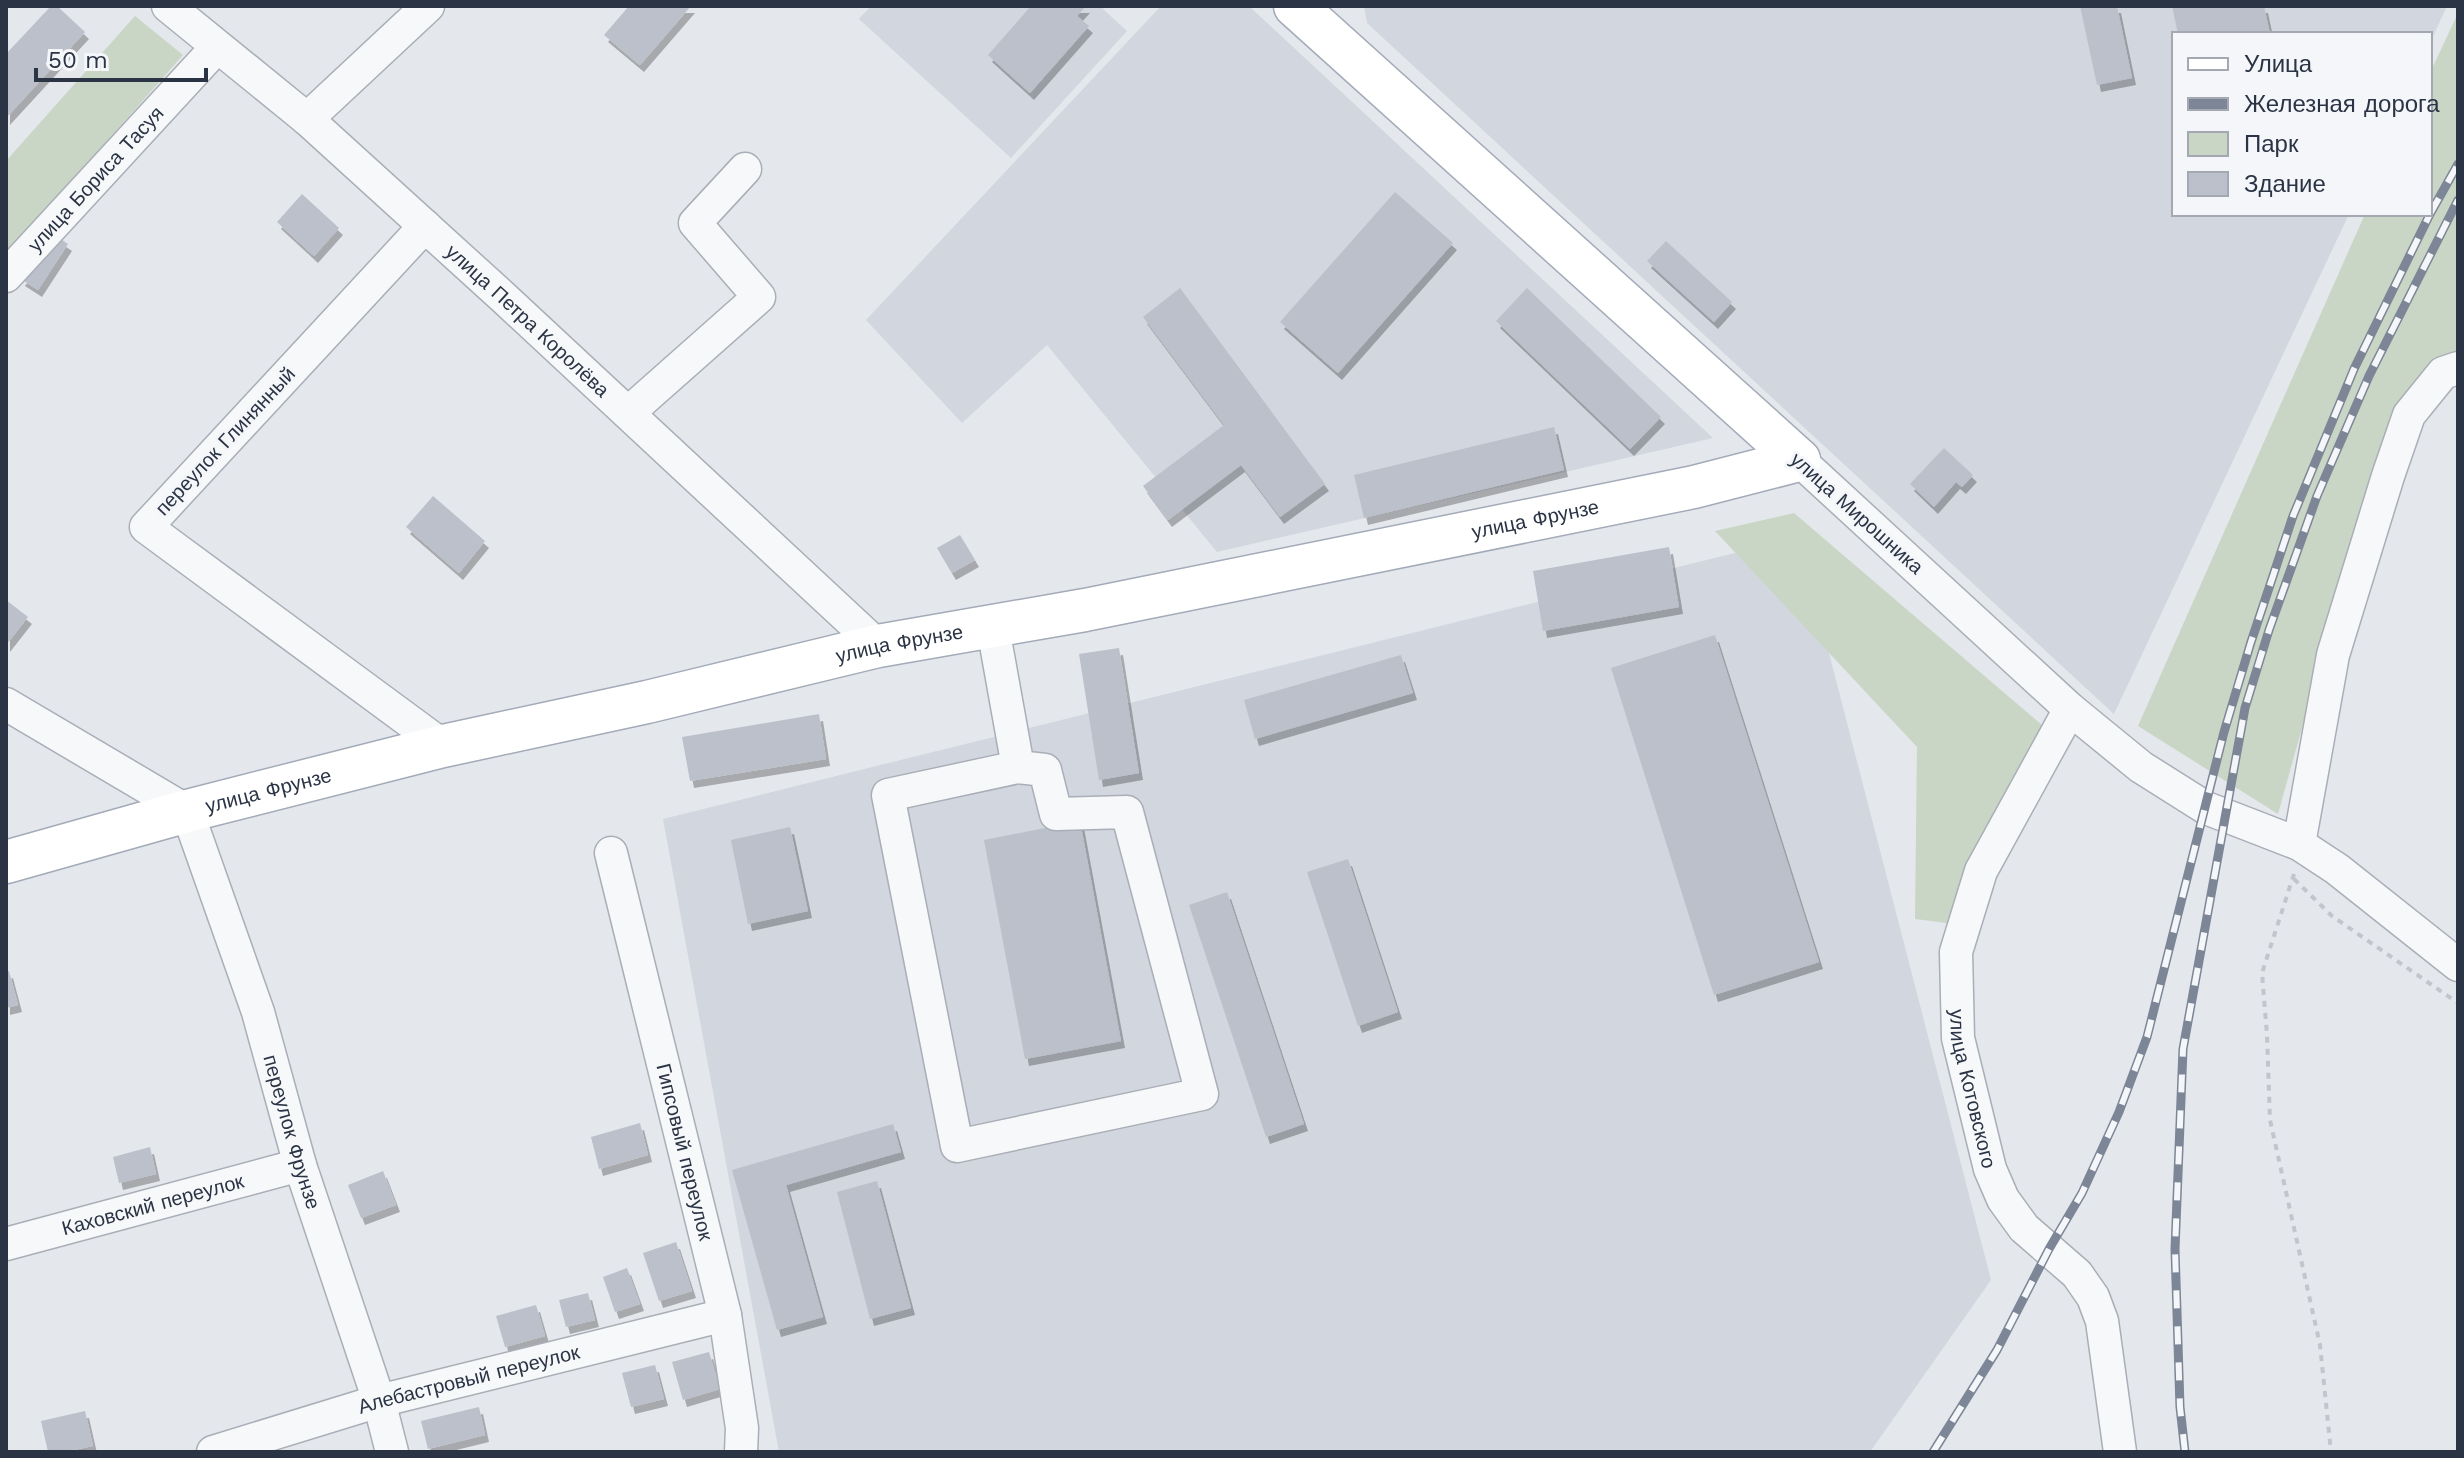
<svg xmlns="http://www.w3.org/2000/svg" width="2464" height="1458" font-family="'Work Sans',sans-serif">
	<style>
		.built { fill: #d2d6de }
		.green { fill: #c9d6c5 }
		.building { fill: #bbc0ca; filter: url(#shadow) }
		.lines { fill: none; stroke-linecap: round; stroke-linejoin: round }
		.minor-casing { stroke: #a9aeb7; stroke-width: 35 }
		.major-casing { stroke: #a3abb8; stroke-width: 45 }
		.path { stroke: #c2c5cb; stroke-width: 4; stroke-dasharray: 6 6; stroke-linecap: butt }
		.minor { stroke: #f7f8fa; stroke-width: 32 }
		.major { stroke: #fff; stroke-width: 42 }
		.rail-casing { stroke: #7d8696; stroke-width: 9 }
		.rail { stroke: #f4f6f9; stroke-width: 6; stroke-dasharray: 18; stroke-linecap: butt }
		.labels { text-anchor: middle; stroke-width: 6; stroke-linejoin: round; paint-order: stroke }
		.street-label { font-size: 20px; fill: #2b3445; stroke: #f4f6f9 }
	</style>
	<defs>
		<filter id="shadow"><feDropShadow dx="4" dy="7" stdDeviation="0" flood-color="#0004"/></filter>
	</defs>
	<rect width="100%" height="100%" fill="#e4e7ec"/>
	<path class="built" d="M871 6H1105L1103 9 1127 31 1011 158 859 19Z
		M1161 6H1249L1713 438 1217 552 1047 345 962 423 866 320Z
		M1364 6H2447L2430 43V34H2174V214H2349L2114 714 1367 23Z
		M1799 537 1991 1280 1870 1452H779L663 819Z"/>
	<path class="green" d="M2458 13V354L2378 455 2278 814 2138 726 2365 214H2430V73Z
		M135 16 183 55 6 256V161Z
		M1794 513 2056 737 1962 925 1915 919 1917 747 1715 531Z"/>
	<path class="building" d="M51 6H57L85 32 6 118V54Z
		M629 6H691L640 65 604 35Z
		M1031 6H1086L1077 16 1089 26 1030 93 988 55Z
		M2080 6H2117L2132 78 2097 85Z
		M2172 6H2264L2270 34H2178Z
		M1395 192 1453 243 1338 373 1280 322Z
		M302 194 339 228 314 256 277 222Z
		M52 233 68 244 38 290 21 279Z
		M1666 241 1732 302 1714 322 1647 261Z
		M1180 288 1325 484 1280 517 1241 465 1168 520 1143 486 1224 425 1143 317Z
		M1527 288 1661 417 1630 449 1496 321Z
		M1554 427 1564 470 1364 518 1354 475Z
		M1944 448 1973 475 1962 487 1956 482 1934 507 1910 484Z
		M433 496 485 541 459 573 406 527Z
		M960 535 975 560 952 573 937 548Z
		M1669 547 1679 607 1543 631 1533 571Z
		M6 600 28 617 6 645Z
		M1715 635 1819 962 1714 995 1611 668Z
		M1119 648 1139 773 1099 780 1079 654Z
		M1401 655 1413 693 1255 739 1244 700Z
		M819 714 826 759 690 781 682 737Z
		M1080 821 1121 1041 1025 1059 984 840Z
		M790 827 808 911 748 924 731 840Z
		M1348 859 1398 1012 1358 1026 1307 872Z
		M1227 892 1304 1124 1266 1137 1189 905Z
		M9 971 18 1005 6 1008V972Z
		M640 1123 648 1155 599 1169 591 1137Z
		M893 1124 901 1152 786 1185 823 1317 777 1330 732 1170Z
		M150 1147 156 1174 119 1183 113 1157Z
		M383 1171 396 1205 361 1218 348 1185Z
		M877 1181 911 1308 870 1319 837 1192Z
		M676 1242 692 1291 659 1301 643 1253Z
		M627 1268 640 1304 615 1312 603 1277Z
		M588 1293 595 1320 566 1327 559 1300Z
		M536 1305 545 1336 505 1347 496 1316Z
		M709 1352 720 1389 683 1400 672 1362Z
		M655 1365 664 1399 631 1407 622 1373Z
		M479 1407 485 1435 428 1449 421 1421Z
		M85 1411 93 1446 64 1452H48L41 1421Z"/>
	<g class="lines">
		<g class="minor-casing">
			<g id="minor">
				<path id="s1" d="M168 6 307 119 504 298 878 646"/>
				<path d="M307 119 428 6"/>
				<path d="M425 226 146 527 443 746"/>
				<path id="s2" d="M6 276 217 47"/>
				<path d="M628 413 759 297 695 223 745 169"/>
				<path d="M1799 460 2070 709 2141 767 2206 808 2299 844 2337 869 2458 965"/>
				<path d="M993 628 1018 767 888 795 957 1146 1202 1094 1127 812 1056 814 1045 770 1018 767"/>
				<path id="s3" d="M6 704 187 811 258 1012 300 1165 379 1401 392 1452"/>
				<path id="s4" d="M2070 709 1981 871 1956 952 1958 1038 1990 1169 2003 1199 2024 1228 2077 1274 2093 1297 2102 1321 2120 1452"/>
				<path d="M2299 844 2333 655 2388 476 2409 415 2443 373 2458 368"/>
				<path id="s5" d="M611 853 725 1315 742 1428 741 1452"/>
				<path id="s6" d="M6 1244 300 1165"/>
				<path id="s7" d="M213 1452 379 1401 725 1315"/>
			</g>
		</g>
		<g class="major-casing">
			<g id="major">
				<path d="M1295 6 1799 460"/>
				<path id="s8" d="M6 862 187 811 443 746 647 702 878 646 1085 610 1694 487 1799 460"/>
			</g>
		</g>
		<path class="path" d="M2294 874 2262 973 2267 1035 2270 1120 2320 1345 2331 1452
			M2294 879 2332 916 2458 1003"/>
		<use href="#minor" class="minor"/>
		<use href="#major" class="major"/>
		<g class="rail-casing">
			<path id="rail" d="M2430 214 2458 164
				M1933 1452 1997 1350 2049 1249 2082 1193 2119 1112 2147 1037 2224 732 2251 642 2293 516 2354 369 2430 214
				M2185 1452 2180 1407 2175 1249 2183 1049 2245 708 2269 630 2317 496 2369 376 2458 200"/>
		</g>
		<use href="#rail" class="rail"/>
	</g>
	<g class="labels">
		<g class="street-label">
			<text dy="7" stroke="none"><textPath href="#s2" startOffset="132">улица Бориса Тасуя</textPath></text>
			<text dy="7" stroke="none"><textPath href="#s1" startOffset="478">улица Петра Королёва</textPath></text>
			<text transform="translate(225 441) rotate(-47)" y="7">переулок Глинянный</text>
			<text transform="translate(1857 513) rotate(42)" y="7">улица Мирошника</text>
			<text dy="7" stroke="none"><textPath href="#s8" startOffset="1568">улица Фрунзе</textPath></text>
			<text dy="7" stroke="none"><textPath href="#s8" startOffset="920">улица Фрунзе</textPath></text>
			<text dy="7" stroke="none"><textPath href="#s8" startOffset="272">улица Фрунзе</textPath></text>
			<text dy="7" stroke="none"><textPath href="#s4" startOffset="408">улица Котовского</textPath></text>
			<text dy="7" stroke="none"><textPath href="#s3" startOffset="548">переулок Фрунзе</textPath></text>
			<text dy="7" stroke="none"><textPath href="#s5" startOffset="308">Гипсовый переулок</textPath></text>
			<text dy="7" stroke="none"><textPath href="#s6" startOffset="152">Каховский переулок</textPath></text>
			<text dy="7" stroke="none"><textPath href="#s7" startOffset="266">Алебастровый переулок</textPath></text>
		</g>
	</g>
	<rect width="2464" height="1458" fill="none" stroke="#2b3445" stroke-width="16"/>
	<rect x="2172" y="32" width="260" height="184" fill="#f4f6f9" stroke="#a4a8b1" stroke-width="2"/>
	<rect x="2188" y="58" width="40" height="12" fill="#ffffff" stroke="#a4a8b1" stroke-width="2"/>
	<text x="2244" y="72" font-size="24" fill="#2b3445">Улица</text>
	<rect x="2188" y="98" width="40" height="12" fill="#7d8696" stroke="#a4a8b1" stroke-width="2"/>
	<text x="2244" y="112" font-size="24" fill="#2b3445">Железная дорога</text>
	<rect x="2188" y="132" width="40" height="24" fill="#c9d6c5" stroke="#a4a8b1" stroke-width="2"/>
	<text x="2244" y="152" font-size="24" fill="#2b3445">Парк</text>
	<rect x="2188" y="172" width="40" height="24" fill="#bbc0ca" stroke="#a4a8b1" stroke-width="2"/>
	<text x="2244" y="192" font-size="24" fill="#2b3445">Здание</text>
	<path d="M36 68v12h170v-12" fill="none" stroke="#2b3445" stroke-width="4"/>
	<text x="48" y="68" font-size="24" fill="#2b3445" stroke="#f4f6f9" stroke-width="6" paint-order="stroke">50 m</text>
</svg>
